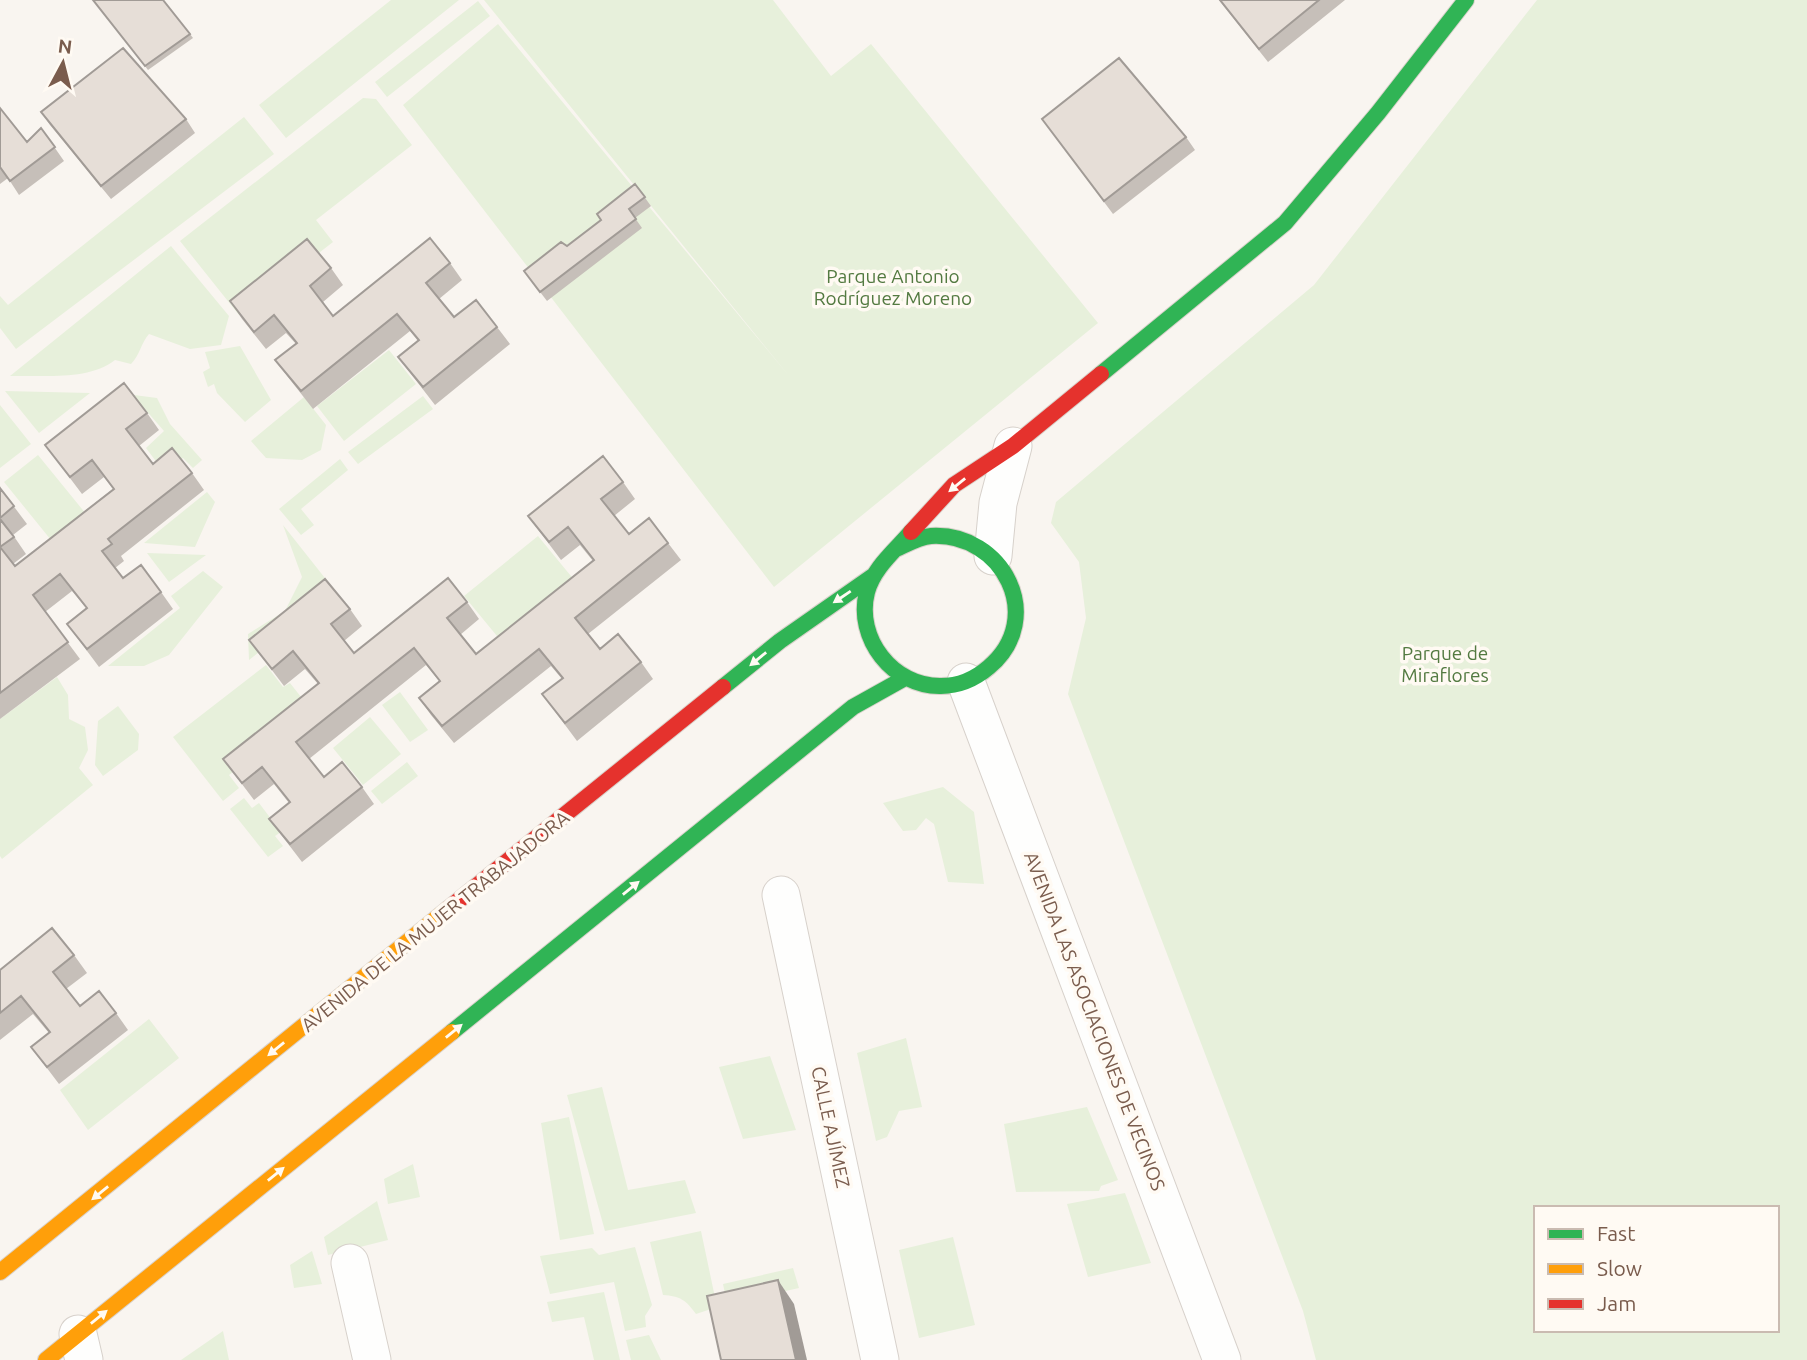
<svg xmlns="http://www.w3.org/2000/svg" width="1807" height="1360" font-family="Ubuntu,sans-serif">
	<style>
		.green { fill: #e7f0db; fill-rule: evenodd }
		.lines { fill: none; stroke-linecap: round; stroke-linejoin: round }
		.street-casing { stroke: #d7d1cb; stroke-width: 39 }
		.fast-casing { stroke: #d9d2cb; stroke-width: 18 }
		.slow-casing { stroke: #d9d2cb; stroke-width: 18 }
		.jam-casing { stroke: #d9d2cb; stroke-width: 18 }
		.street { stroke: #fefefd; stroke-width: 37 }
		.fast { stroke: #30b455; stroke-width: 16 }
		.slow { stroke: #ff9f0a; stroke-width: 16 }
		.jam { stroke: #e5322d; stroke-width: 16 }
		.wall { fill: #c6bfb9 }
		.shaded-wall { fill: #a19b96 }
		.building { fill: #e6ded7; stroke: #a19b96; stroke-width: 2 }
		.oneway { fill: #fffaf3 }
		.labels { text-anchor: middle; stroke-width: 7; stroke-linejoin: round; paint-order: stroke }
		.park-label { font-size: 19px; fill: #537a41; stroke: #fffaf3 }
		.street-label { font-size: 19px; fill: #7a5c4d; stroke: #fffaf3 }
	</style>
	<rect width="100%" height="100%" fill="#f9f5f0"/>
	<path class="green" d="M391 0H459L286 138 259 105Z
		M484 0H773L831 76 871 44 1098 323 774 587 403 105 498 24 789 376Z
		M1537 0H1807V1360H1316L1303 1311 1068 694 1086 618 1079 562 1051 523 1056 502 1314 285ZM1536 1208H1777V1330H1536Z
		M478 1 490 16 387 97 375 82Z
		M363 98 376 99 412 145 316 220 333 242 239 315 180 241Z
		M244 117 274 154 16 349 0 328V296L8 305Z
		M171 246 229 316 221 345 190 349 149 334C141 343 140 355 131 364L115 360C89 381 42 375 10 376Z
		M240 346 271 400 245 422 217 393 214 384 208 387 203 372 210 368 205 352Z
		M389 350 416 384 344 441 317 406Z
		M5 391 90 393 39 433Z
		M134 395 157 398 170 424 202 460 193 468 183 458 164 472 146 448 164 431 136 399 58 460 81 420Z
		M423 396 433 409 358 464 348 452Z
		M304 397 326 425 321 450 302 460 266 458 251 441Z
		M0 405 31 444 0 468Z
		M38 455 95 525 51 540 4 482Z
		M340 459 348 470 301 509 314 525 301 535 279 509Z
		M207 492 215 502 195 547 144 543Z
		M283 525 336 592 249 660 248 634 285 611 302 577Z
		M538 536 580 587 506 647 464 596Z
		M147 553 206 555 169 582Z
		M203 571 223 587 169 655 144 666H108L180 608 171 596Z
		M266 665 283 687 290 683 312 711 229 775 239 788 223 801 173 737Z
		M57 677 68 695 69 719 85 727 88 750 79 768 93 785 2 859 0 856V719Z
		M400 692 428 730 410 742 382 705Z
		M118 706 139 734 138 750 103 776 95 765 98 721Z
		M370 717 401 754 363 785 333 748Z
		M407 762 418 776 382 804 371 791Z
		M943 787 974 812 984 884 948 882 934 824 926 818 916 830 903 831 883 803Z
		M244 798 252 808 259 803 281 832 275 836 283 846 268 857 230 809Z
		M149 1019 179 1058 88 1130 60 1090Z
		M906 1038 922 1107 899 1111 887 1137 876 1141 857 1053Z
		M770 1056 796 1130 743 1139 719 1067Z
		M602 1087 628 1190 685 1180 696 1213 605 1231 567 1095Z
		M1087 1107 1118 1180 1101 1186 1099 1191 1016 1192 1004 1124Z
		M569 1117 594 1234 560 1240 541 1123Z
		M413 1164 420 1197 388 1204 384 1179Z
		M1125 1193 1151 1263 1088 1277 1067 1204Z
		M377 1201 388 1240 328 1255 324 1237Z
		M701 1231 717 1307 696 1314C686 1300 680 1296 663 1295L650 1242Z
		M953 1237 975 1325 919 1338 899 1250Z
		M635 1247 652 1305 645 1316 646 1327 625 1331 614 1282 550 1294 540 1256 592 1248 599 1255Z
		M312 1251 322 1284 294 1288 290 1265Z
		M793 1268 799 1288 727 1304 723 1284Z
		M604 1292 620 1360H594L584 1317 552 1322 547 1302Z
		M223 1331 229 1360H181Z
		M649 1335 661 1360H631L626 1340Z"/>
	<g class="lines">
		<g class="street-casing">
			<path id="street" d="M993 556 998 503 1013 446
				M966 682 1222 1360
				M781 895 880 1360
				M350 1263 372 1360
				M78 1334 84 1360"/>
		</g>
		<g class="fast-casing">
			<path id="fast" d="M1101 374 1285 223 1378 113 1466 0
				M896 549C907 544 919 537 931 536 1003 532 1047 618 989 667 975 679 960 686 941 686 893 687 855 638 867 592 874 567 895 551 911 532
				M723 687 780 641 873 576
				M452 1032 853 707 905 678"/>
		</g>
		<g class="slow-casing">
			<path id="slow" d="M0 1272 448 909
				M46 1360 452 1032"/>
		</g>
		<g class="jam-casing">
			<path id="jam" d="M911 532 954 485 1013 446 1101 374
				M448 909 723 687"/>
		</g>
		<use href="#street" class="street"/>
		<use href="#fast" class="fast"/>
		<use href="#slow" class="slow"/>
		<use href="#jam" class="jam"/>
	</g>
	<path class="wall" d="M93 0 190 34 193 38 148 70Z
		M1219 0H1345L1268 62Z
		M0 108 27 142 41 128 64 161 19 195 8 178 0 184Z
		M41 112 186 119 195 133 111 199 50 125Z
		M1042 119 1186 137 1195 150 1113 214Z
		M635 184 651 206 635 218 642 228 547 301 524 271 567 246 601 220Z
		M450 263 462 280 439 299 454 317 497 327 510 344 435 405 411 374 398 357 418 341 410 331 313 409 288 377 275 360 296 344 286 333 266 349 242 319 230 301 331 268 343 285 323 302 333 316Z
		M147 413 159 430 139 446 153 464 192 473 204 490 121 556 124 561 115 568 123 578 161 592 173 609 99 667 67 624 86 608 72 591 45 612 80 659 0 719V488L27 524 13 535 26 554 13 564 15 566 113 489 104 477 82 494 45 445Z
		M623 482 635 499 614 516 629 534 668 543 681 560 588 634 600 649 641 662 653 679 577 741 542 694 562 679 551 666 454 743 431 715 419 698 439 681 426 665 309 759 324 777 362 787 374 804 302 862 269 819 289 803 274 784 254 800 223 759 318 684 305 669 284 686 249 640 350 609 362 626 344 641 354 653 467 602 479 619 460 635 476 654 593 561 580 545 561 560 528 516Z
		M74 955 87 973 66 989 80 1006 116 1013 128 1030 59 1084 31 1047 49 1033 33 1014 0 1040V970Z"/>
	<path class="shaded-wall" d="M778 1280 794 1304 807 1360H796Z"/>
	<path class="building" d="M93 0H163L190 34 145 66Z
		M1220 0H1319L1259 49Z
		M123 48 186 119 101 186 41 112Z
		M1119 58 1186 137 1104 201 1042 119Z
		M0 108 27 142 41 128 55 147 10 181 0 167Z
		M635 184 645 197 629 209 636 219 540 292 524 271 561 242 567 246 601 220 597 214Z
		M430 238 450 263 426 283 454 317 476 300 497 327 423 387 398 357 419 340 397 314 301 391 275 360 297 343 274 315 254 332 230 301 307 239 331 268 310 286 333 316Z
		M124 383 147 413 126 429 153 464 172 448 192 473 108 539 112 544 102 551 123 578 141 565 161 592 87 649 67 624 87 608 60 574 33 595 68 642 0 693V519L14 537 0 547 15 566 114 489 92 460 70 477 45 445Z
		M603 456 623 482 601 499 629 534 649 518 668 543 575 618 600 649 618 634 641 662 565 723 542 694 563 678 539 649 442 726 419 698 440 681 414 648 296 742 324 777 342 762 362 787 290 844 269 819 290 802 262 767 242 783 223 759 319 683 293 651 272 669 249 640 325 579 350 609 331 624 354 653 448 578 467 602 447 618 476 654 594 560 568 527 549 542 528 516Z
		M0 488 14 506 0 518Z
		M52 928 74 955 53 972 80 1006 99 991 116 1013 47 1067 31 1047 50 1032 21 996 0 1013V970Z
		M778 1280 796 1360H721L707 1296Z"/>
	<defs><path id="oneway-solid" d="M-6-.8H1V-3.2L6.5 0L1 3.2V.8H-6Z" transform="scale(1.75)"/></defs>
	<g class="oneway">
		<use href="#oneway-solid" transform="translate(957 485) rotate(141)"/>
		<use href="#oneway-solid" transform="translate(842 597) rotate(146)"/>
		<use href="#oneway-solid" transform="translate(758 659) rotate(141)"/>
		<use href="#oneway-solid" transform="translate(631 888) rotate(-39)"/>
		<use href="#oneway-solid" transform="translate(454 1031) rotate(-39)"/>
		<use href="#oneway-solid" transform="translate(276 1049) rotate(141)"/>
		<use href="#oneway-solid" transform="translate(276 1174) rotate(-39)"/>
		<use href="#oneway-solid" transform="translate(100 1193) rotate(141)"/>
		<use href="#oneway-solid" transform="translate(99 1317) rotate(-39)"/>
	</g>
	<g class="labels">
		<g class="park-label">
			<text x="893" y="283">Parque Antonio<tspan x="893" dy="22">Rodríguez Moreno</tspan></text>
			<text x="1445" y="660">Parque de<tspan x="1445" dy="22">Miraflores</tspan></text>
		</g>
		<g class="street-label">
			<text transform="translate(435 921) rotate(-39)" y="7">AVENIDA DE LA MUJER TRABAJADORA</text>
			<text transform="translate(1095 1021) rotate(69)" y="7">AVENIDA LAS ASOCIACIONES DE VECINOS</text>
			<text transform="translate(831 1127) rotate(78)" y="7">CALLE AJÍMEZ</text>
		</g>
	</g>
	<rect x="1534" y="1206" width="245" height="126" fill="#fffaf3" stroke="#cabbb1" stroke-width="2"/>
	<rect x="1548" y="1229" width="35" height="10" fill="#30b455" stroke="#cabbb1" stroke-width="2"/>
	<text x="1597" y="1241" font-size="21" fill="#7a5c4d">Fast</text>
	<rect x="1548" y="1264" width="35" height="10" fill="#ff9f0a" stroke="#cabbb1" stroke-width="2"/>
	<text x="1597" y="1276" font-size="21" fill="#7a5c4d">Slow</text>
	<rect x="1548" y="1299" width="35" height="10" fill="#e5322d" stroke="#cabbb1" stroke-width="2"/>
	<text x="1597" y="1311" font-size="21" fill="#7a5c4d">Jam</text>
	<g transform="translate(63 63) rotate(7)" stroke="#fffaf3" stroke-width="5" paint-order="stroke">
	<path d="M0-5L12 26L0 18L-12 26Z" fill="#7a5c4d"/>
	<text y="-10" font-size="19" font-weight="bold" text-anchor="middle" fill="#7a5c4d">N</text>
	</g>
</svg>
